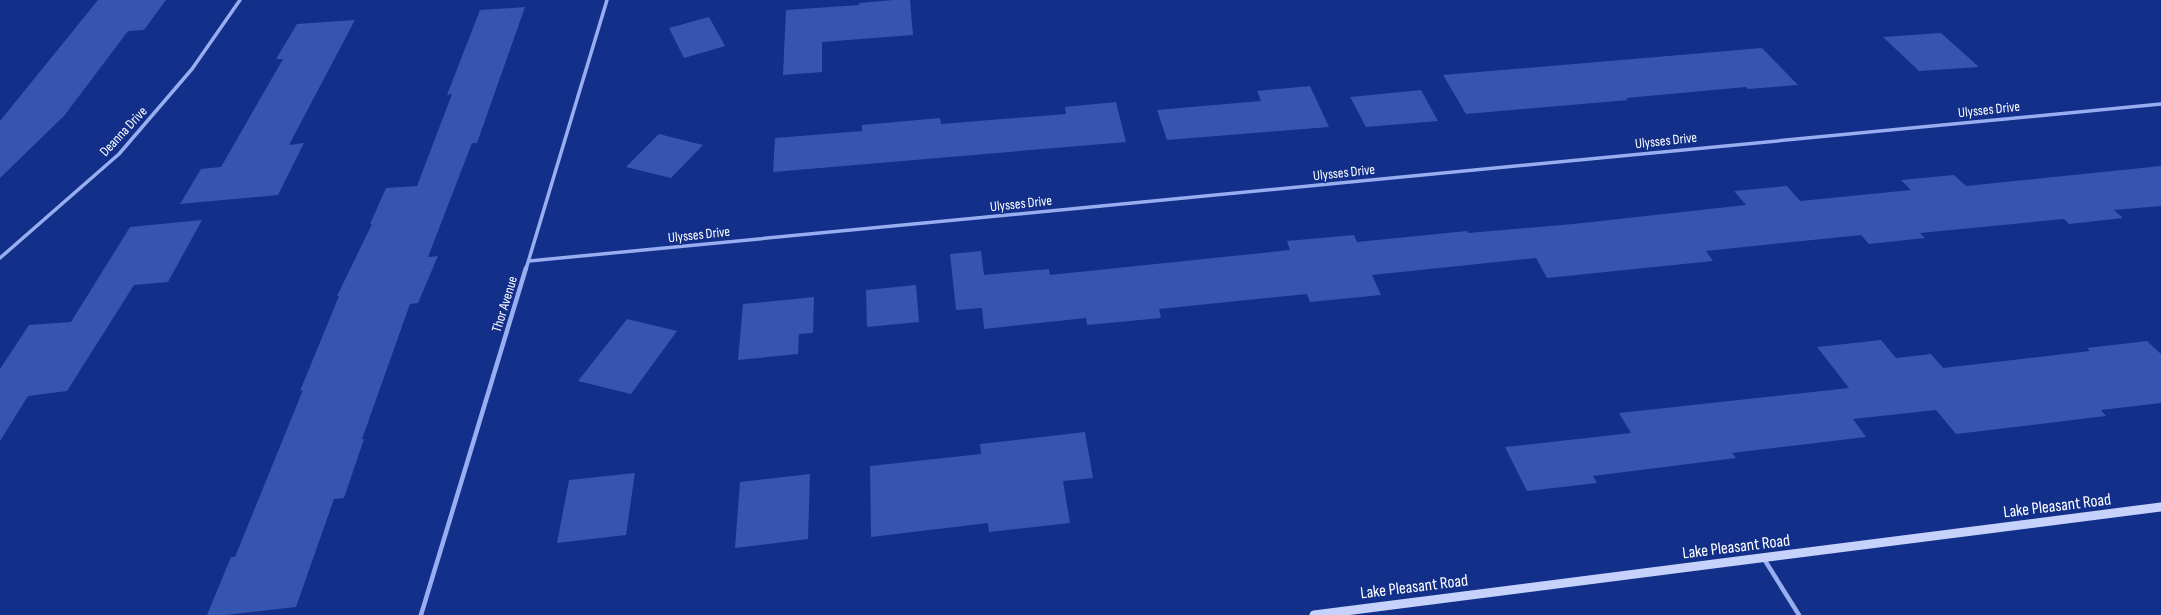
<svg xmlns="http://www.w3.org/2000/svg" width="2161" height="615" font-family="'Sofia Sans Condensed',sans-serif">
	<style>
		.building { fill: #3655b1 }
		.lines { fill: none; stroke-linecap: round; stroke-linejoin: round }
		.street-far1 { stroke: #98aef0; stroke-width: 3.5 }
		.street { stroke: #98aef0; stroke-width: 4.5 }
		.secondary { stroke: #c6d2fb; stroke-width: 9 }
		.labels { text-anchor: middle; stroke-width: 3; stroke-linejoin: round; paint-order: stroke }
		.street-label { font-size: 14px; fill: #fff; stroke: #122f89 }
		.near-street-label { font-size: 17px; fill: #fff; stroke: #122f89 }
	</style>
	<rect width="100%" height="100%" fill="#122f89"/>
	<path class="building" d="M98 0H166L144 30 128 31 64 116 0 178V121Z
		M893 0H910L913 35 822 42V72L783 75 786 10 859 5V3Z
		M525 7 477 143H472L428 257 438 256 418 303 410 304 362 439H364L344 498 334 499 296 607 226 615H207L231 557H235L303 390 300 391 339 296H337L372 224H370L386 188 417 186 452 94 447 95 480 10Z
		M709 17 725 46 684 58 669 28Z
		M355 20 289 145 304 143 278 195 180 204 201 169 221 167 283 59H276L297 24Z
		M1941 33 1979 67 1919 71 1883 37Z
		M1762 48 1798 85 1748 89 1746 87 1626 98 1628 100 1466 114 1443 75Z
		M1310 86 1329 127 1167 140 1157 110 1261 101 1257 91Z
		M1421 90 1438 121 1366 127 1350 97Z
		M1116 102 1126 142 773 172 775 138 862 131V125L940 118 941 124 1066 114 1065 107Z
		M659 134 703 145 671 178 626 167Z
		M2161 166V206L2114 210 2123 218 2069 224 2064 219 1920 233 1925 238 1869 244 1861 235 1706 251 1713 261 1547 278 1536 258 1372 275 1381 295 1310 302 1307 294 1159 309 1161 318 1087 325 1086 318 984 329 982 308 956 310 950 254 981 251 984 275 1049 269 1050 275 1290 250 1287 241 1354 235 1357 242 1467 231 1468 233 1573 224 1746 205 1734 191 1787 186 1800 201 1911 190 1901 180 1954 175 1966 186Z
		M202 220 168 282 134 285 67 391 28 396 0 441V369L29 325 71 322 130 227Z
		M916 285 919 322 867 327 866 290Z
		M814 297 813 333 799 334 798 354 738 360 743 304Z
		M627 319 677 331 631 394 578 381Z
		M1881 340 1896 358 1931 354 1943 368 2090 351 2087 348 2147 341 2161 354V403L2101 410 2106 416 1956 434 1936 410 1853 419 1866 437 1732 453 1736 458 1593 476 1597 483 1527 491 1505 447 1631 433 1619 413 1849 388 1817 347Z
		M1085 432 1093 478 1063 481 1070 523 989 532 988 523 871 537 870 466 981 454 980 444Z
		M635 473 626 535 557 543 569 480Z
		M810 474 808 539 735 548 740 482Z"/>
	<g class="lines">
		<path class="street-far1" d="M0 258 119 154 192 69 240 0
			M529 261 2161 104
			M526 269 607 0"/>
		<path class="street" d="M1764 559 1799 615
			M421 615 526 268"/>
		<path class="secondary" d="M1314 615 2161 507"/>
	</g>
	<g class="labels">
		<g class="street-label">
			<text transform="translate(1989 109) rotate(-6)" y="5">Ulysses Drive</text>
			<text transform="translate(123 131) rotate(-47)" y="5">Deanna Drive</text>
			<text transform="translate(1666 140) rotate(-6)" y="5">Ulysses Drive</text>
			<text transform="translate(1344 172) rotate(-6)" y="5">Ulysses Drive</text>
			<text transform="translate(1021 203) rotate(-6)" y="5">Ulysses Drive</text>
			<text transform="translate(699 234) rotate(-6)" y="5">Ulysses Drive</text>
			<text transform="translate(504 304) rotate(-73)" y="5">Thor Avenue</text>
		</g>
		<g class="near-street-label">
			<text transform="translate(2057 505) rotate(-7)" y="6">Lake Pleasant Road</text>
			<text transform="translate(1736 546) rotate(-7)" y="6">Lake Pleasant Road</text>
			<text transform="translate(1414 586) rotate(-7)" y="6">Lake Pleasant Road</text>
		</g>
	</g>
</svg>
